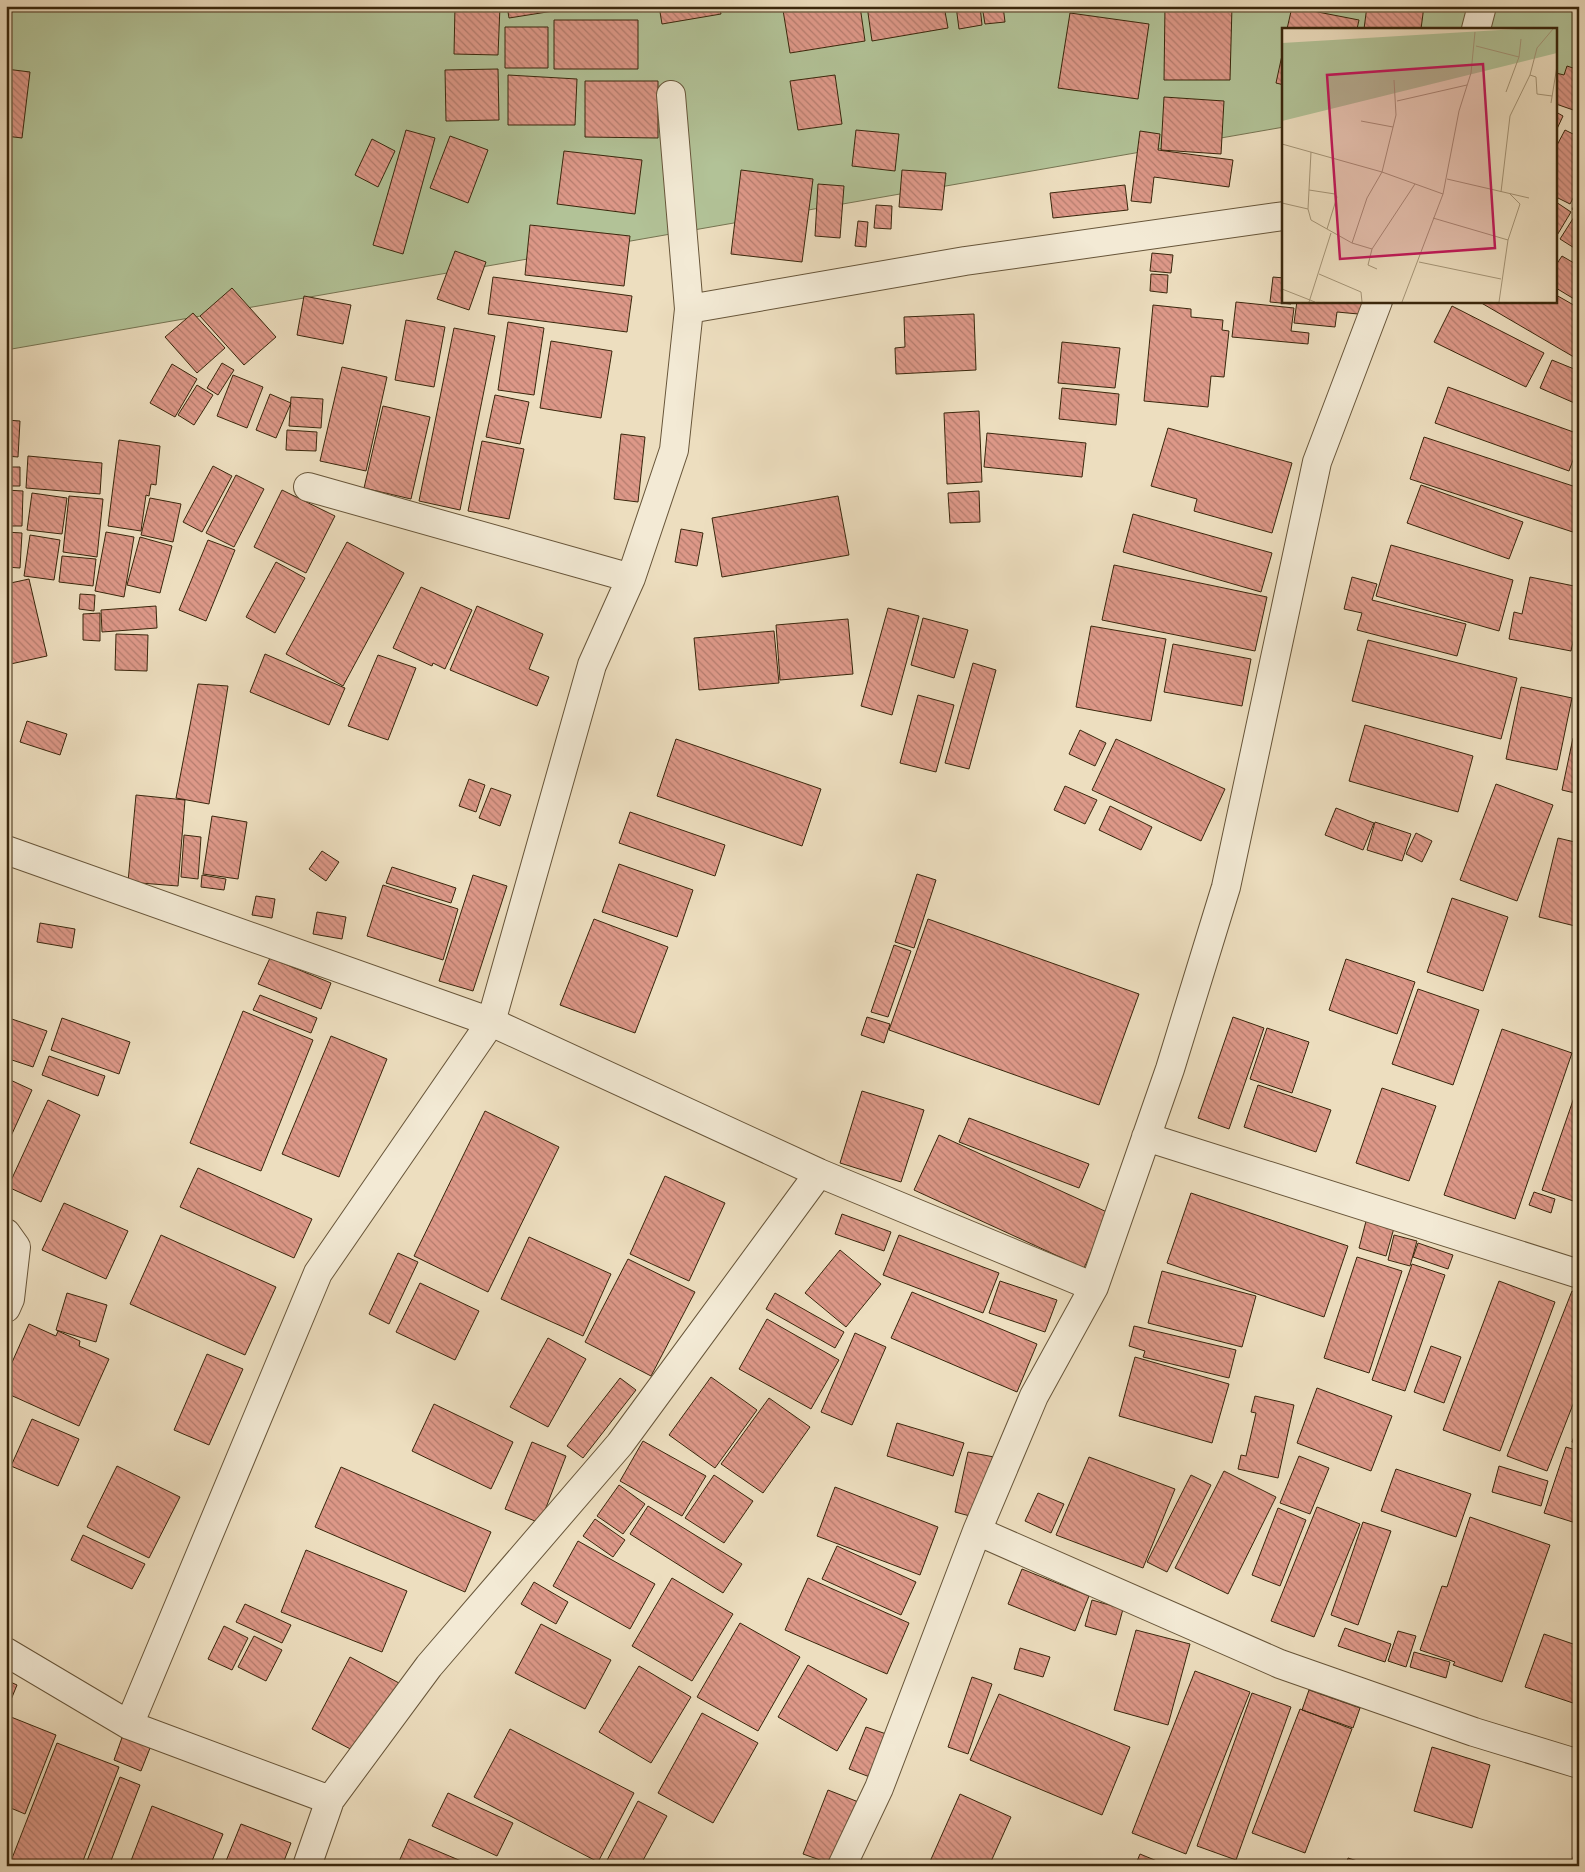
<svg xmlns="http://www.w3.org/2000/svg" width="1585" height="1872" font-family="'IM FELL DW Pica',serif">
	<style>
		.green { fill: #b2c297; stroke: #767452 }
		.building { fill: url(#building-back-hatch); stroke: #3a270c }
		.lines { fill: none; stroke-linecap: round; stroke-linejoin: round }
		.minor-casing { stroke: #675539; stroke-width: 30 }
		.minor { stroke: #f3ead5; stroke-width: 28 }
		.inset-road { fill: none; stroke: #a59577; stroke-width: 1 }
		.view { fill: #c2185b; fill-opacity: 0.15; stroke: #c2185b; stroke-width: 2.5 }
		.inset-edge { fill: none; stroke: #3a270c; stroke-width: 2.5 }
	</style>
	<defs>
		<pattern id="building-back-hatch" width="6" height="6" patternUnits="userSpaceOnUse" patternTransform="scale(1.25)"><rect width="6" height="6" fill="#dd9888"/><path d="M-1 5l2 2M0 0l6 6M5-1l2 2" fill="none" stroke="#b47c6e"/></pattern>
	</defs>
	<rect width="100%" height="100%" fill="#eddebf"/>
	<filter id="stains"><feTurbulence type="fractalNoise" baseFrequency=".004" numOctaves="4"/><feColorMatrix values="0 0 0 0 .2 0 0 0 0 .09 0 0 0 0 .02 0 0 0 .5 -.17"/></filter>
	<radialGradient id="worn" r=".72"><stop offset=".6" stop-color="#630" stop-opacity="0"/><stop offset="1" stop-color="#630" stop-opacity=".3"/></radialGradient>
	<path class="green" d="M6 6H1579V75L1556 79V29H1284V127L6 350Z"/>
	<path class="building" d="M455 6H500L498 55 454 54Z
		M507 6H566V9L509 18Z
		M571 6H612L572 11Z
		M659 6H719L721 14 662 24Z
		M807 6H860L865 41 790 53 783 10Z
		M867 6H944L948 28 872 41Z
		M956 6H980L982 25 959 29Z
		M982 6H1003L1005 22 985 24Z
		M1165 6H1232L1230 80H1164Z
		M1367 6H1424L1421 29H1364Z
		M1292 7 1359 20 1357 29H1287Z
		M1070 13 1149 24 1138 99 1058 88Z
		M554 20H638V69H554Z
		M505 27H548V68H505Z
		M1284 46V85L1276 83Z
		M1567 66 1579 70V112L1556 104V73L1564 75Z
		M6 69 30 72 22 138 6 136Z
		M498 69 499 120 446 121 445 70Z
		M508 75 577 79 575 125H508Z
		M835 75 842 124 798 130 790 81Z
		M585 81H658V138L585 137Z
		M1164 97 1224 101 1221 154 1161 150Z
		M1556 112 1563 116 1556 131Z
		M406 130 435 138 403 254 373 245Z
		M856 130 899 134 895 171 852 166Z
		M1565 130 1579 137V187L1570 204 1556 197V147Z
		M1140 131 1160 134 1158 150 1233 160 1229 187 1154 177 1151 203 1131 201Z
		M450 136 488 150 468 203 430 188Z
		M372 139 395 151 378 187 355 175Z
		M564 151 642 160 635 214 557 204Z
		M741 170 813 179 802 262 731 254Z
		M902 170 946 173 942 210 899 207Z
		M818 184 844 186 840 238 815 236Z
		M1125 185 1128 210 1053 218 1050 193Z
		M1579 199V214L1572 209Z
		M1556 202 1571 212 1556 237Z
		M876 205 892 206 891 229 874 228Z
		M1574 217 1579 220V251L1560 239Z
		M858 221 868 222 866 247 855 246Z
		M530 225 630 236 624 286 525 275Z
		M455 251 486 262 469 310 437 299Z
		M1152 253 1173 255 1171 273 1150 271Z
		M1562 256 1579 266V302L1556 288V265Z
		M1151 274 1168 275 1167 293 1150 291Z
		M493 277 632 296 627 332 488 314Z
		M1273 277 1284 278V301H1291V304L1270 302Z
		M232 288 276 337 244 365 200 316Z
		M1556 295 1579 308V360L1478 301H1556Z
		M304 296 351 305 343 344 297 335Z
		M1297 301H1370L1369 315 1337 312 1335 327 1294 323Z
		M1236 302 1294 308 1291 331 1309 333 1308 344 1232 337Z
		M1153 305 1191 309V317L1223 320 1222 330 1229 331 1224 377 1211 376 1208 407 1144 401Z
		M1452 306 1544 353 1526 387 1434 342Z
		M193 313 225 348 197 373 165 337Z
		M974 314 976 370 896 374 895 348 905 347 904 317Z
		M406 320 445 327 434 387 395 380Z
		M508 322 544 328 534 395 498 390Z
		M454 328 495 336 460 510 419 501Z
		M551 341 612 351 601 418 540 408Z
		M1062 342 1120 348 1115 388 1058 383Z
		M1552 360 1579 371V405L1540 388Z
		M222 363 234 370 218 395 207 388Z
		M172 364 197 379 175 417 150 403Z
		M342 367 387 377 366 471 320 461Z
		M233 375 263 387 247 428 217 416Z
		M197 385 213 395 194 425 178 415Z
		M1448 387 1579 434V444L1569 471 1435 423Z
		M1062 388 1119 394 1116 425 1059 419Z
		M270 394 291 403 276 438 256 430Z
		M495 395 529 402 520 444 486 437Z
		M291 397 323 399 321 428 289 426Z
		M383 406 430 417 411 499 364 488Z
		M979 411 982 482 947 484 944 413Z
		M6 420 20 421 18 457 6 456Z
		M1168 428 1292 463 1272 533 1194 511 1197 499 1151 486Z
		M287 430 317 432 316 451 286 450Z
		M987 433 1086 443 1082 477 984 467Z
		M621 434 645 437 638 502 614 499Z
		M1424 437 1579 488V534L1410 479Z
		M119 440 160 446 156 485 151 484 149 496 146 495 141 531 108 526Z
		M482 441 524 449 509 519 468 511Z
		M28 456 102 463 100 494 26 488Z
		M213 466 232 476 202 532 183 522Z
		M6 467H20V486H6Z
		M236 475 264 489 234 547 206 533Z
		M1421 485 1523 522 1509 559 1407 523Z
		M6 490 23 491 22 526H6Z
		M282 490 335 516 306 573 254 547Z
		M979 491 980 522 950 523 948 493Z
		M32 493 67 498 62 534 27 530Z
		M69 496 103 499 97 557 63 552Z
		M838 496 849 555 722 577 712 518Z
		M150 498 181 504 173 542 141 535Z
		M1133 514 1272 553 1261 592 1123 552Z
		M681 529 703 533 697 566 675 562Z
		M6 532 22 533 20 568 6 567Z
		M106 532 134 537 124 597 95 591Z
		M30 535 60 540 54 580 24 576Z
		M140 537 172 546 160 593 127 585Z
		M208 540 235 550 206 621 179 610Z
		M347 542 404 573 343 686 286 654Z
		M1391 545 1513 580 1499 631 1376 596Z
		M62 556 96 559 93 586 59 582Z
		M276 562 305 578 275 633 246 617Z
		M1114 565 1267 597 1255 651 1102 620Z
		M1352 577 1377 584 1372 600 1466 624 1457 656 1357 630 1362 613 1344 609Z
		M1530 577 1579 587V615L1571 651 1509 639 1514 612 1522 614Z
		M29 579 47 656 6 665V584Z
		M421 587 472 610 445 669 433 663 432 666 393 648Z
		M80 594 95 595 94 611 79 609Z
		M156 606 157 628 102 632 101 610Z
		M477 606 543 634 529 669 549 677 537 706 450 670Z
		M888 608 919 616 892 715 861 706Z
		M100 613V641L83 640V614Z
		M923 618 968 630 954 678 911 665Z
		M848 619 853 674 780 680 776 625Z
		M1091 626 1166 639 1151 721 1076 707Z
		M774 631 779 683 699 690 694 638Z
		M116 634 148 635 147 671 115 670Z
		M1368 640 1517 678 1501 739 1352 701Z
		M1173 644 1251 659 1242 706 1164 692Z
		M265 654 345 688 329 725 250 692Z
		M378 655 416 668 388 740 348 726Z
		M973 663 996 670 969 769 945 763Z
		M198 684 228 686 209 804 176 798Z
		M1521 687 1572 698 1557 770 1506 759Z
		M918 695 954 705 936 772 900 763Z
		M27 721 67 734 60 755 20 742Z
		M1365 725 1473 756 1458 812 1349 781Z
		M1080 730 1106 743 1095 766 1069 754Z
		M1573 738 1579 739V794L1562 790Z
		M676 739 821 789 802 846 657 796Z
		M1116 739 1225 789 1201 841 1092 790Z
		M469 779 485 785 476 812 459 806Z
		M1496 784 1553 805 1517 901 1460 880Z
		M1065 786 1097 800 1085 824 1054 810Z
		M491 788 511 795 500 826 479 818Z
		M136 795 185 800 178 886 128 882Z
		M1110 806 1152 827 1141 850 1099 830Z
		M1336 808 1374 823 1363 850 1325 835Z
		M630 812 725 845 715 876 619 843Z
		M212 816 247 822 238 879 203 874Z
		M1375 822 1411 834 1402 861 1367 850Z
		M1416 833 1432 841 1422 862 1406 854Z
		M184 835 201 837 198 879 181 877Z
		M1558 838 1579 843V927L1539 917Z
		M322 851 339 862 326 881 309 869Z
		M619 864 693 890 677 937 602 912Z
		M392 867 456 888 451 903 386 883Z
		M917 874 936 880 914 948 895 942Z
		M202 875 226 879 224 890 201 887Z
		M473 875 507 886 473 991 439 981Z
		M383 885 458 909 443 960 367 936Z
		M256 896 275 899 272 918 252 915Z
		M1452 898 1508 917 1483 991 1427 972Z
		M317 912 346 917 342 939 313 934Z
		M594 919 668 947 635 1033 560 1005Z
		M928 919 1139 994 1099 1105 889 1030Z
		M40 923 75 929 72 948 37 942Z
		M894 945 911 951 888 1017 871 1012Z
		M270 958 331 983 321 1009 258 984Z
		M1346 959 1415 982 1397 1034 1329 1010Z
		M1418 989 1479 1010 1453 1085 1392 1064Z
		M260 995 317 1018 311 1033 253 1010Z
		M243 1011 313 1040 261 1171 190 1143Z
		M6 1017 47 1031 33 1067 6 1058Z
		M867 1017 890 1024 884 1043 861 1035Z
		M1233 1017 1264 1028 1229 1129 1198 1118Z
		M62 1018 130 1042 119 1074 51 1050Z
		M1267 1028 1309 1042 1292 1093 1250 1079Z
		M1502 1029 1572 1053 1515 1219 1444 1195Z
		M331 1036 387 1059 339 1177 282 1154Z
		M49 1056 105 1076 98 1096 42 1075Z
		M6 1078 32 1090 6 1147Z
		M1579 1083V1203L1542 1190Z
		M1258 1085 1331 1110 1316 1152 1244 1127Z
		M1382 1088 1436 1106 1409 1181 1356 1163Z
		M862 1091 924 1110 901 1182 840 1163Z
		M48 1100 80 1115 41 1202 8 1187Z
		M485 1111 559 1147 488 1292 414 1256Z
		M969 1118 1089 1164 1079 1188 959 1142Z
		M939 1135 1109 1213 1084 1268 914 1190Z
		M198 1168 312 1219 294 1258 180 1207Z
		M665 1176 725 1203 689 1281 630 1254Z
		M1534 1192 1555 1199 1551 1213 1529 1205Z
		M1191 1193 1348 1246 1324 1317 1167 1263Z
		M64 1203 128 1231 106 1279 42 1250Z
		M1370 1206 1398 1214 1386 1256 1359 1248Z
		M842 1214 891 1232 884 1251 835 1234Z
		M161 1235 276 1287 245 1355 130 1304Z
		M899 1235 999 1273 983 1313 883 1275Z
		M1394 1235 1417 1241 1410 1266 1388 1260Z
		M529 1237 611 1274 583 1336 501 1299Z
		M1418 1243 1453 1255 1448 1269 1413 1257Z
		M840 1250 881 1284 846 1327 805 1293Z
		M398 1253 418 1262 389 1324 369 1314Z
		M1357 1257 1402 1271 1369 1373 1324 1358Z
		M628 1259 695 1292 651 1376 585 1342Z
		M1412 1264 1445 1275 1405 1391 1372 1380Z
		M1162 1271 1256 1296 1242 1347 1148 1323Z
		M1000 1281 1057 1300 1045 1332 989 1313Z
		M1499 1281 1555 1302 1500 1451 1443 1430Z
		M420 1283 479 1311 455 1360 396 1332Z
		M1572 1291 1579 1294V1389L1547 1471 1507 1456Z
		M912 1292 1037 1344 1017 1392 891 1338Z
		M67 1293 107 1305 96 1342 56 1330Z
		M775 1293 844 1332 835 1348 766 1309Z
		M767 1319 839 1360 811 1409 739 1369Z
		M29 1324 56 1336 58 1331 80 1341 79 1346 109 1359 79 1426 6 1393V1376Z
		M1134 1326 1236 1350 1229 1378 1143 1357 1145 1351 1129 1346Z
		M855 1333 886 1347 852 1425 821 1412Z
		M548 1338 586 1359 548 1427 510 1407Z
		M1431 1346 1461 1357 1444 1403 1414 1392Z
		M207 1354 243 1369 209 1445 174 1430Z
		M1135 1357 1229 1384 1212 1443 1119 1416Z
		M711 1377 757 1410 715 1468 669 1435Z
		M620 1378 636 1390 583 1458 567 1446Z
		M1317 1388 1392 1416 1371 1471 1297 1443Z
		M1255 1396 1294 1405 1278 1478 1238 1469 1241 1455 1246 1456 1256 1413 1251 1412Z
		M769 1398 810 1427 763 1493 721 1464Z
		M434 1404 513 1442 491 1489 412 1451Z
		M32 1419 79 1439 58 1486 11 1466Z
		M1579 1422V1444L1572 1442Z
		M897 1423 964 1443 953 1476 887 1456Z
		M643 1441 706 1476 682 1516 620 1481Z
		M532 1442 566 1456 540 1523 505 1509Z
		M1566 1447 1579 1451V1524L1544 1513Z
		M968 1452 994 1457 981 1519 955 1512Z
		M1299 1456 1329 1468 1310 1514 1280 1503Z
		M1089 1457 1175 1489 1143 1568 1056 1535Z
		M117 1466 180 1497 149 1558 87 1527Z
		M1499 1466 1548 1481 1541 1506 1492 1492Z
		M341 1467 491 1532 465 1592 315 1527Z
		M1396 1469 1471 1494 1456 1537 1381 1511Z
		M1224 1471 1276 1497 1228 1594 1175 1568Z
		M714 1475 753 1501 724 1543 685 1518Z
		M1191 1475 1211 1485 1167 1572 1147 1562Z
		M619 1485 645 1504 623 1534 597 1516Z
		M835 1487 938 1527 920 1575 817 1536Z
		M1038 1493 1064 1504 1051 1533 1025 1521Z
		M648 1506 742 1564 723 1593 630 1534Z
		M1317 1507 1360 1524 1314 1637 1271 1621Z
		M1278 1508 1306 1520 1280 1586 1252 1575Z
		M1470 1517 1550 1545 1502 1682 1453 1665 1455 1662 1420 1650 1442 1586 1447 1587Z
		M595 1519 625 1540 613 1557 583 1536Z
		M1363 1522 1391 1531 1358 1625 1331 1615Z
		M83 1535 145 1564 132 1589 71 1560Z
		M578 1541 655 1584 630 1629 553 1586Z
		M837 1546 916 1582 901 1615 822 1579Z
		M306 1550 407 1591 382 1652 281 1612Z
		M1022 1569 1089 1596 1075 1631 1008 1604Z
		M672 1578 733 1614 692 1681 632 1646Z
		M808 1578 909 1623 887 1674 785 1630Z
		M534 1582 568 1602 556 1624 521 1604Z
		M1092 1600 1123 1609 1116 1635 1085 1626Z
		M245 1604 291 1625 282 1643 236 1622Z
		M740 1623 800 1657 758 1731 697 1697Z
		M541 1624 611 1660 585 1709 515 1673Z
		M224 1626 248 1638 232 1670 208 1659Z
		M1345 1628 1391 1644 1385 1662 1338 1646Z
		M1136 1630 1190 1644 1168 1725 1114 1710Z
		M1398 1631 1416 1636 1406 1667 1388 1661Z
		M1544 1634 1579 1646V1705L1525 1687Z
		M254 1636 282 1650 266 1681 238 1667Z
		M1020 1648 1050 1657 1043 1677 1014 1669Z
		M1414 1652 1450 1662 1446 1678 1410 1667Z
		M350 1657 399 1683 362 1755 312 1729Z
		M808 1665 867 1699 837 1751 778 1717Z
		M639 1666 691 1697 651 1763 599 1732Z
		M1195 1671 1250 1692 1186 1854 1132 1833Z
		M972 1677 992 1684 968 1754 948 1747Z
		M6 1680 17 1685 6 1712Z
		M1309 1690 1360 1708 1353 1728 1302 1710Z
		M1252 1693 1291 1707 1236 1860 1197 1846Z
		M999 1694 1130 1747 1102 1815 970 1760Z
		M1300 1709 1352 1729 1305 1853 1252 1833Z
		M702 1713 758 1743 713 1823 658 1793Z
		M6 1715 56 1735 25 1814 6 1806Z
		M866 1727 892 1736 875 1779 849 1769Z
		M510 1729 634 1793 598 1862 474 1797Z
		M124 1732 152 1743 141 1771 114 1760Z
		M57 1743 119 1767 81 1866H9Z
		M1432 1747 1490 1765 1472 1828 1414 1811Z
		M120 1777 140 1785 109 1866H85Z
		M828 1790 861 1803 837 1866 803 1854Z
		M448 1793 513 1823 497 1856 432 1826Z
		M960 1794 1011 1817 989 1866H928Z
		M638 1801 667 1816 640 1866H604Z
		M152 1806 223 1834 210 1866H129Z
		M241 1824 291 1843 282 1866H224Z
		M409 1839 473 1866H397Z
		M1579 1840V1866H1570Z
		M1140 1854 1169 1866H1135Z
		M1348 1858 1373 1866H1346Z"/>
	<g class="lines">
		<g class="minor-casing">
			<path id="minor" d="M1476 29 1482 6
				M689 309 965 261 1284 216
				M308 487 631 578
				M6 850 491 1022 819 1173 1094 1287
				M1146 1137 1579 1274
				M6 1233 16 1247 10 1299 6 1308
				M977 1531 1280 1664 1474 1732 1579 1764
				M6 1652 129 1725 330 1800
				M129 1725 318 1273 491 1022 592 665 631 578 674 450 689 309 671 95
				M307 1866 330 1800 429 1666 620 1444 819 1173
				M842 1866 879 1788 977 1531 1034 1396 1094 1287 1170 1069 1226 887 1317 462 1378 301"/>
		</g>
		<use href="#minor" class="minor"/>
	</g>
	<g transform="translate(1282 28)">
		<rect width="275" height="275" fill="#eddebf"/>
		<path d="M235 1H275V25L0 93V15Z" fill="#b2c297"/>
		<path class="inset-road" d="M194 18 237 29M248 47 254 49 255 66 270 68M224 64 237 29 239 11M115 73 185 57M269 75 275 38M79 93 111 99M0 116 100 144 161 166M29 124 26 181 29 192 70 215 90 221M165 151 247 170M27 162 53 166 55 169 45 201M219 164 228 88 248 47 255 20 271 1M0 175 26 181M151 190 226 212M70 215 85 170 100 144 114 87 112 52M137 234 219 251M95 241 86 237 90 221 133 156M37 246 79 264 80 274M0 261 33 274M27 274 49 205M120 274 161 166 177 83 189 45 193 4M217 274 226 212 238 176 228 166"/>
		<path class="view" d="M201 36 213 220 58 231 45 47Z"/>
		<rect width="275" height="275" class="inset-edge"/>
	</g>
	<rect width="1585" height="1872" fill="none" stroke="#eddebf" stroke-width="25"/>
	<rect x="8" y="8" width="1570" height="1857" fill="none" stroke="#3a270c" stroke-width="2.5"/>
	<rect x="12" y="12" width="1560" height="1847" fill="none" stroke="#3a270c"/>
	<rect width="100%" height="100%" filter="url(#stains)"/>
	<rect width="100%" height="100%" fill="url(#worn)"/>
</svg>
